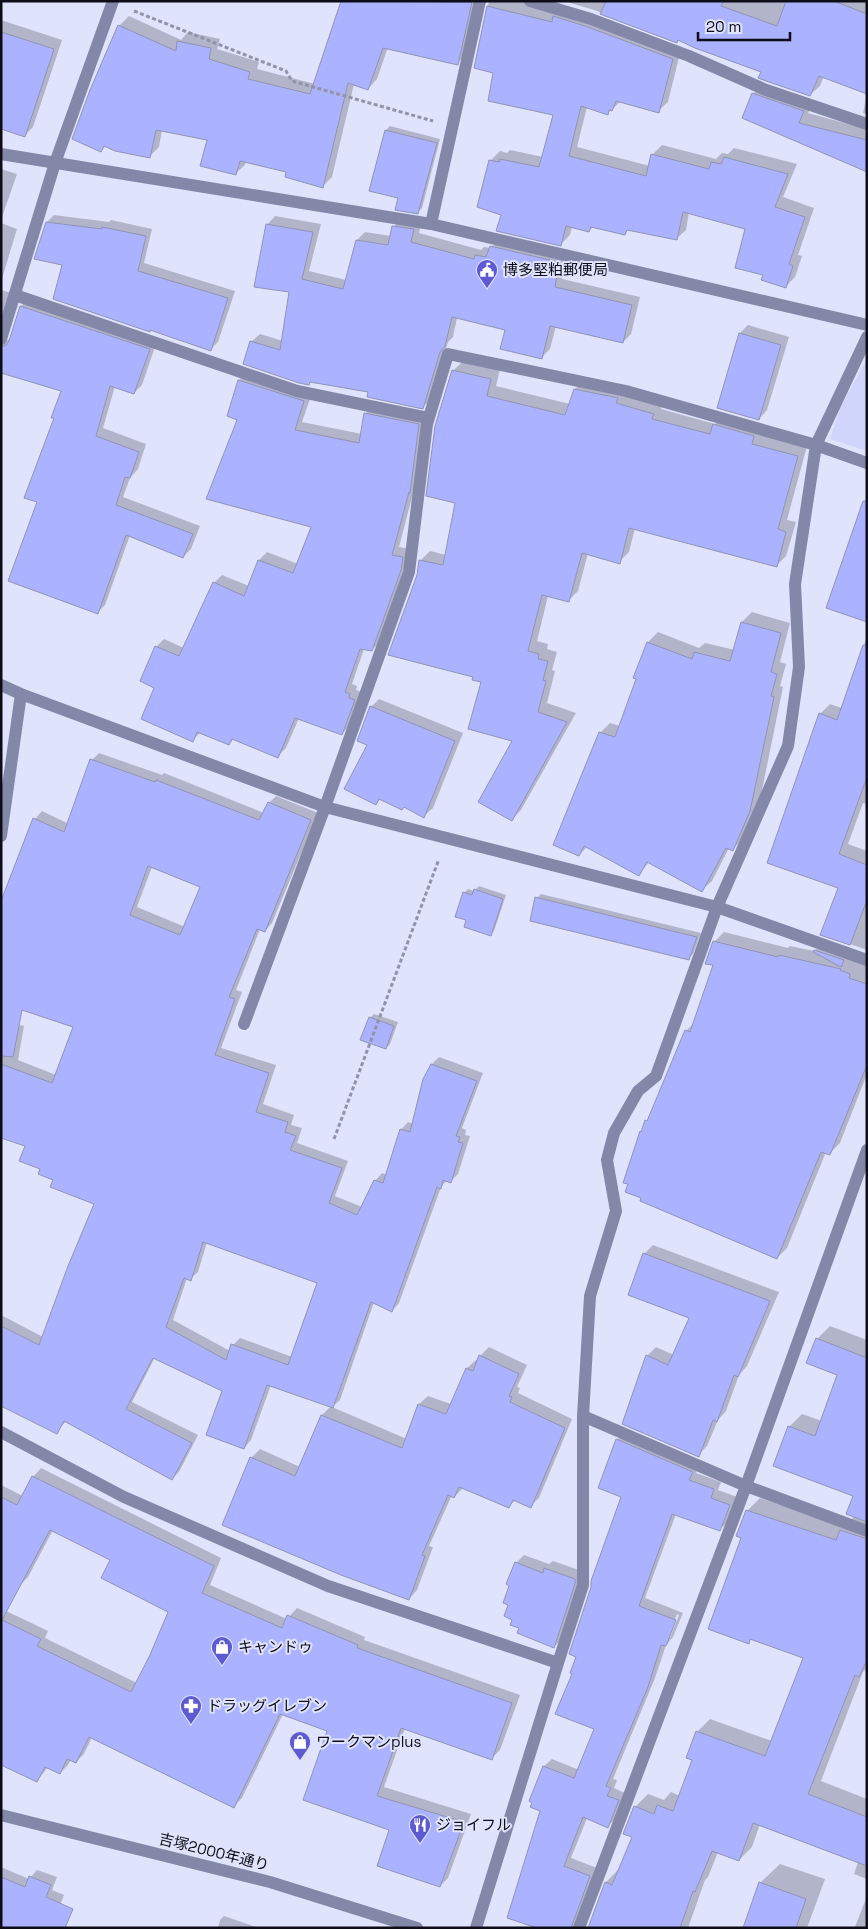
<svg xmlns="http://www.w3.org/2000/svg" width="868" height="1929" font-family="'Space Grotesk','Noto Sans JP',sans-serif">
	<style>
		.built { fill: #d0d5fc }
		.shadow { fill: #0003; fill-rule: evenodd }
		.building { fill: #abb2ff; stroke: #9094b1; fill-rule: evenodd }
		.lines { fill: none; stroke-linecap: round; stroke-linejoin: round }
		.path { stroke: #9194a7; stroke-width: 3; stroke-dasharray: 4 2.5; stroke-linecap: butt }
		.minor { stroke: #8488a8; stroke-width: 12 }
		.labels { text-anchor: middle; stroke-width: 4; stroke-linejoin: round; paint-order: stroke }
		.poi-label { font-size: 15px; fill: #0c0d17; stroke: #dfe3fc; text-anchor: start }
		.street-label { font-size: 15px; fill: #0c0d17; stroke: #dfe3fc }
	</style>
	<rect width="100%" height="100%" fill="#dfe3fc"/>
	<path class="built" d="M867 359V451L830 439 840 408Z"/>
	<path class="shadow" d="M342 1H478L467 54 457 63 388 47 377 79 368 89 354 84 332 177 323 186 288 171 246 161 245 165 235 174 208 139 162 130 159 147 150 156 106 146 101 150 91 90 119 26 129 16 181 40 188 32 220 39 217 49 259 62 257 69 315 84Z
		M489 1H542L681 49 668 102 658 111 621 101 607 114 587 107 577 147 650 166 652 155 662 145 716 159 722 153 728 154 734 148 797 164 783 197 814 208 798 255 802 256 795 277 785 287 765 274 746 228 689 212 686 230 676 239 629 229 625 233 594 226 589 231 572 227 570 235 561 244 503 214 490 161 500 151 507 153 510 150 543 157 555 114 495 72 475 67Z
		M564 1H867V93L824 76 820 86 810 95 763 71 679 39 676 41 594 10Z
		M1 20 62 40 33 127 24 136 1 77Z
		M763 84 813 102 808 113 863 128 867 124V171L753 94Z
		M867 94V114L863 113Z
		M390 126 440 139 422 208 418 212 399 197 370 190 386 130Z
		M1 169 17 174 1 220Z
		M54 215 109 222 111 220 152 229 144 263 235 291 218 342 211 349 152 329 150 331 64 264 47 222Z
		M275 216 321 224 309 271 346 280 357 240 365 232 391 236 393 227 402 218 422 221 419 233 481 250 484 247 491 248 500 238 565 253 562 266 565 267 562 279 640 297 631 334 623 342 556 326 550 349 542 357 506 329 457 318 453 337 448 342 431 399 423 407 370 391 312 381 309 384 251 342 260 334 283 341 290 291 267 225Z
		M1 223 17 229 1 282Z
		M1 290 11 293 1 330Z
		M29 298 157 341 142 385 134 393 115 386 103 428 146 444 138 469 130 478 123 497 200 526 191 549 183 557 130 535 105 605 97 613 38 501 55 418 63 390 1 371V334L7 340 10 339 21 306Z
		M748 325 789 337 767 410 759 419 719 408 740 333Z
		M463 361 500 369 496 386 570 404 575 389 585 379 663 404 661 409 715 424 724 415 807 446 787 520 796 522 786 556 776 566 635 528 629 552 619 562 588 553 578 591 568 601 548 596 537 641 548 644 547 649 557 652 552 670 555 671 547 703 576 713 521 810 512 819 514 740 482 681 475 676 418 575 420 561 430 551 446 555 457 502 453 371Z
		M247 372 312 393 302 422 362 434 365 414 374 406 426 417 415 486 399 547 410 549 380 642 372 650 364 649 352 684 357 686 356 690 362 692 350 725 342 734 299 718 286 748 278 756 234 738 229 744 201 732 193 740 156 647 164 639 184 648 214 583 222 575 249 586 259 560 267 552 298 564 313 526 239 419 228 416 239 380Z
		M752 612 790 623 780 662 786 664 780 686 783 687 760 800 742 840 733 849 729 848 712 881 702 890 649 862 639 874 588 846 579 855 600 733 610 723 620 726 637 679 635 678 648 642 658 632 699 648 705 643 735 650 742 622Z
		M867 636V804L863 803 848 844 867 851V950L821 934 840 887 820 714 830 704 842 708Z
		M379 699 463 733 433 808 424 816 405 806 381 798 376 804 368 744 371 707Z
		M99 753 162 775 164 773 264 813 269 803 276 796 318 813 272 923 265 931 260 929 236 990 242 992 221 1048 276 1065 263 1104 294 1115 291 1125 302 1128 297 1143 348 1161 335 1196 362 1207 375 1181 382 1173 387 1175 401 1130 408 1122 413 1124 424 1080 432 1064 439 1057 483 1073 462 1128 466 1130 465 1135 470 1136 458 1174 451 1181 447 1180 441 1187 399 1303 392 1311 374 1302 340 1400 332 1407 407 1439 419 1404 428 1396 451 1404 467 1368 476 1360 478 1361 480 1356 489 1347 527 1365 517 1387 520 1388 518 1393 572 1419 539 1498 530 1506 515 1500 509 1507 463 1488 454 1497 452 1495 429 1546 433 1547 417 1590 409 1599 251 1458 260 1449 300 1467 322 1415 331 1406 271 1385 251 1440 244 1448 223 1390 155 1357 132 1402 198 1435 179 1472 172 1479 66 1421 56 1433 1 1404V1315L43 1337 95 1203 55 1179 41 1168 27 1145 1 1136V1021L24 1026 18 1060 56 1075 74 1027 24 1009 21 1012 4 898 35 819 42 811 69 824 92 760ZM152 867 202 887 185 927 137 907ZM207 1242 318 1283 292 1357 240 1338 233 1345 230 1351 173 1320 187 1278 190 1279 198 1272Z
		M479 886 506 895 494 931 490 935 468 919 464 893 468 889 474 891Z
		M541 894 701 933 693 954 689 958 537 898Z
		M724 932 788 948 790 946 814 951 825 941 867 955V1074L840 1143 830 1153 826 1152 787 1248 777 1258 641 1132 650 1117 686 1031 694 1023 715 965 714 942Z
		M374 1014 398 1022 390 1044 386 1048 370 1018Z
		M653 1245 779 1292 747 1366 739 1375 726 1411 718 1420 707 1446 698 1455 647 1356 656 1347 674 1355 691 1317 644 1254Z
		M830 1326 867 1340V1668L863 1672 821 1781 867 1799V1879L854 1874 858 1862 760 1824 752 1847 739 1860 718 1852 708 1877 705 1880 688 1928H589L606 1882 619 1869 634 1836 635 1807 648 1794 664 1800 671 1792 680 1796 694 1760 697 1732 710 1719 772 1741 804 1658 752 1639 748 1642 743 1537 747 1511 760 1498 845 1526 855 1516V1495L789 1427 802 1414 822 1421 839 1375 817 1339Z
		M625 1432 699 1464 696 1473 721 1482 718 1490 737 1497 728 1522 720 1529 676 1514 645 1598 683 1613 673 1637 666 1645 655 1678 613 1779 617 1780 614 1788 625 1793 616 1818 608 1826 587 1818 571 1858 597 1868 574 1928H566L542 1811 530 1801 544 1766 552 1759 579 1770 596 1728 574 1673 623 1496 617 1440ZM677 1614 679 1615 670 1638H668Z
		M41 1468 221 1558 210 1585 287 1619 297 1608 365 1637 364 1640 520 1695 500 1750 492 1758 405 1728 384 1787 471 1814 448 1878 440 1886 391 1829 328 1730 283 1714 242 1798 234 1806 92 1737 84 1754 76 1762 71 1759 68 1765 60 1773 48 1767 37 1781 1 1757 2 1609 48 1631 45 1638 137 1683 170 1611 111 1559 53 1530 28 1577 20 1585 1 1575V1485L23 1496 33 1477Z
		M524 1555 549 1564 553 1561 582 1571 562 1639 554 1647 520 1628 513 1619 510 1604 516 1563Z
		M780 1864 825 1879 807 1928H744L760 1883Z
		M1 1867 29 1879 37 1870 57 1877 52 1890 64 1895 51 1928H1Z
		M867 1896V1928H854L855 1927Z
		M224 1916 256 1927V1928H218L220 1920Z"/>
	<path class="building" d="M341 1 472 2 458 65 383 48 368 90 348 83 323 188 285 177 286 172 240 161 236 175 200 166 207 140 156 130 150 158 115 151 104 146 101 152 72 139 90 90 118 25 176 51 177 41 211 48 209 59 250 72 248 79 310 94Z
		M606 1H724L721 6 777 26 786 1H834L867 14V94L819 76 810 96 769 82 758 78 761 72 695 48 678 40 677 43 600 14Z
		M487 6 552 22 553 16 588 27 673 59 659 113 616 101 612 111 609 110 608 115 581 106 569 156 646 176 651 154 709 169 711 162 721 164 724 157 788 174 775 207 805 217 789 264 793 266 786 288 761 280 763 275 735 268 745 229 683 212 677 240 627 230 625 235 591 227 589 232 566 226 561 246 496 231 501 215 477 207 489 160 499 162 500 159 539 167 553 115 488 101 493 73 474 68Z
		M1 32 54 49 25 137 1 129Z
		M752 93 804 111 799 123 867 140V172L742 118Z
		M385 130 437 143 418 214 395 210 398 198 369 191Z
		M46 222 102 229V227L146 236 138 271 228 298 211 351 150 330V332L53 299 62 265 34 259Z
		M266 224 313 232 302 279 343 289 356 240 388 245 392 226 414 229 411 242 474 259 475 255 486 257 490 246 558 262 555 274 557 275 555 287 632 305 623 343 550 326 542 359 500 349 505 330 452 317 445 346 440 352 423 409 367 397 368 392 310 382 309 385 299 383 243 364 250 341 280 350 289 292 254 287Z
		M20 306 150 349 134 394 110 386 96 436 139 452 130 478 125 477 116 505 193 534 183 558 126 535 98 614 8 581 37 502 24 498 54 418H51L61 391 1 373V347L6 345 9 341Z
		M739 333 781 345 759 420 717 408Z
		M452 370 491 379 487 396 565 415 574 389 618 398 616 403 654 414 652 419 710 434 713 424 754 436 752 444 798 456 778 529 786 532 777 567 629 528 620 564 582 553 569 602 542 595 528 651 539 654 538 659 548 661 543 680 546 681 538 712 567 722 512 821 478 802 512 741 468 729 481 682 472 680 473 677 388 655 417 575 419 560 443 565 455 503 426 496 435 426Z
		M238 380 304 401 295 430 359 443 364 413 419 424 410 493 409 492 392 555 403 557 401 570 372 651 360 649 345 692 350 694 349 698 355 700 342 735 295 718 278 758 232 739 229 745 197 732 193 742 141 719 154 688 140 681 155 646 179 656 213 582 244 596 258 560 293 573 311 527 206 499 237 420 227 416Z
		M863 501H867V622L826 608Z
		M741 622 781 633 771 672 777 674 771 696 774 697 750 811 733 851 726 848 702 892 647 862 639 876 584 846 579 856 553 845 599 732 615 737 636 679 633 678 647 642 692 659 694 652 730 661Z
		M863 645H867V777L839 854 867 865V900L850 945 820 935 838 888 767 863 819 713 837 720Z
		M370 706 455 741 424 818 404 807 402 810 379 799 376 805 344 789 367 745 357 741Z
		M90 759 155 782 156 780 259 820 268 802 311 820 265 932 257 929 229 997 235 999 215 1055 269 1073 256 1112 288 1122 285 1132 296 1136 290 1150 342 1168 329 1203 357 1215 374 1180 383 1183 400 1129 410 1132 423 1079 431 1064 477 1081 456 1136 460 1137 458 1142 463 1143 451 1183 443 1180 441 1189 437 1187 392 1312 371 1302 333 1408 267 1385 244 1449 206 1435 222 1391 153 1358 126 1409 192 1443 172 1480 64 1421 57 1434 1 1406V1326L39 1345 68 1266 94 1204 50 1187 53 1180 38 1174 40 1169 19 1161 25 1146 1 1138V1064L52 1083 73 1027 22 1010 13 1057 1 1056V901L33 818 64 832ZM148 866 200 887 180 935 130 915ZM203 1242 317 1283 288 1365 231 1344 226 1360 166 1327 184 1278 191 1281Z
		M474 889 503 899 491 936 464 927 466 920 455 917 463 892 472 895Z
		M535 897 672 931 697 937 689 960 530 921Z
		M713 941 778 957 779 955 841 969 840 970 850 974 849 978 867 984V1065L830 1155 821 1152 777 1259 640 1201 641 1198 625 1192 628 1184 623 1183 640 1131 641 1132 645 1120 647 1121 685 1030 690 1032 713 965 705 964Z
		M814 950 844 960 841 967 813 952Z
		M369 1017 394 1026 386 1049 360 1040Z
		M643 1253 770 1301 738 1377 734 1375 717 1422 713 1420 699 1457 622 1424 646 1355 668 1365 689 1318 628 1295Z
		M816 1338 867 1358V1522L846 1514 853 1496 773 1466 788 1426 815 1436 837 1375 806 1363Z
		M479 1355 519 1374 509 1396 512 1397 510 1402 565 1428 531 1508 513 1500 509 1508 459 1487 454 1498 448 1495 422 1555 425 1556 409 1600 341 1575 222 1525 250 1457 295 1476 321 1415 402 1448 418 1404 446 1414 466 1368 473 1371Z
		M616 1439 693 1472 689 1480 714 1489 711 1498 730 1505 720 1531 672 1514 639 1606 676 1620 666 1646 661 1645 648 1687 606 1786 611 1788 607 1796 619 1800 608 1828 583 1817 564 1866 590 1876 571 1928H537L507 1918 540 1811 530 1807 532 1803 529 1801 543 1766 574 1778 594 1729 555 1714 572 1674 570 1673 576 1657 569 1654 591 1587V1581L621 1497 598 1488Z
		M32 1476 214 1566 202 1593 282 1628 287 1615 358 1645 357 1648 512 1703 492 1760 401 1728 377 1796 464 1822 440 1887 377 1866 389 1830 303 1800 327 1731 280 1714 234 1808 89 1737 76 1763 67 1759 60 1774 45 1767 37 1782 1 1765V1497L17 1505ZM50 1530 110 1560 101 1578 168 1612 150 1655 131 1692 37 1646 41 1639 2 1620Z
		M746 1510 836 1540 840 1530 867 1539V1660L859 1677 855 1675 808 1794 867 1817V1866L753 1823 739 1861 712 1851 695 1892 693 1891 680 1928H588L605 1882 612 1885 632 1837 623 1834 634 1806 654 1814 657 1805 673 1811 692 1760 686 1758 696 1731 765 1756 803 1658 750 1639 749 1644 708 1629 741 1538 736 1536Z
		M515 1562 543 1573 544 1568 575 1579V1584L554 1648 517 1633 519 1628 510 1625 512 1620 504 1616 508 1605 503 1603 509 1586 506 1584Z
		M29 1876 51 1885 46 1897 73 1909 65 1928H1V1877L25 1887Z
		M759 1882 806 1899 796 1928H743Z"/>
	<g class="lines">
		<path class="path" d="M134 11 286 71 292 81 433 121
			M334 1139 439 859"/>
		<path class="minor" d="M530 1 591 19 689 56 766 90 867 124
			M1 154 431 224 867 325
			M431 224 480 1
			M15 295 297 391 428 418
			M1 339 55 163 113 1
			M1 685 21 694 325 807 717 907 867 960
			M1 836 21 694
			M244 1024 325 807 409 572 427 424 448 354 626 391 816 445 867 463
			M583 1416 746 1486 867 1531
			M1 1432 124 1497 328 1586 558 1663 476 1928
			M558 1663 583 1585V1416L590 1296 616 1211 607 1160 614 1133 638 1091 656 1076 717 907 788 746 799 667 795 584 816 445 867 337
			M1 1815 270 1882 417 1928
			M579 1928 746 1486 867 1150"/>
	</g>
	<defs>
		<g id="civic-pin" transform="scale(1.125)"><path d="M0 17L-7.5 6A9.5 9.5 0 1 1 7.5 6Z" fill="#5d5ad2" stroke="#dfe3fc"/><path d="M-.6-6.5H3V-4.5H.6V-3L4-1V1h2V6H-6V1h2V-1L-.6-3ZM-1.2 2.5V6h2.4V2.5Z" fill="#fff"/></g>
		<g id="shop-pin" transform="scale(1.125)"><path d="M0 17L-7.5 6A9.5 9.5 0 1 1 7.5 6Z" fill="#5d5ad2" stroke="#dfe3fc"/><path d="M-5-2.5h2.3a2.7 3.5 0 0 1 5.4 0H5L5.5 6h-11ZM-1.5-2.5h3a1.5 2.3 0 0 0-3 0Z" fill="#fff"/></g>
		<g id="pharmacy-pin" transform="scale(1.125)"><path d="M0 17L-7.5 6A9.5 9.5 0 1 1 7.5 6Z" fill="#5d5ad2" stroke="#dfe3fc"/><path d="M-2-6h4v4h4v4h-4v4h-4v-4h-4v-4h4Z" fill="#fff"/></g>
		<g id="restaurant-pin" transform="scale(1.125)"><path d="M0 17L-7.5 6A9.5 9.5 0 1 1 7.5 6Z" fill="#5d5ad2" stroke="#dfe3fc"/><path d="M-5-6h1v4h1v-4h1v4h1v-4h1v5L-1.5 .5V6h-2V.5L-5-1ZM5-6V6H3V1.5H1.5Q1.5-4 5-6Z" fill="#fff"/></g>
	</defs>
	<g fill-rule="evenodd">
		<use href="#civic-pin" x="487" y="270"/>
		<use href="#shop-pin" x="222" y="1647"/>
		<use href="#pharmacy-pin" x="191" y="1706"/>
		<use href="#shop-pin" x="300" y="1742"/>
		<use href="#restaurant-pin" x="420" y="1825"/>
	</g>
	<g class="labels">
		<g class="poi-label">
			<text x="503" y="275">博多堅粕郵便局</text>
			<text x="238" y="1652">キャンドゥ</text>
			<text x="207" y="1711">ドラッグイレブン</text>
			<text x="316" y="1747">ワークマンplus</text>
			<text x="436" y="1830">ジョイフル</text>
		</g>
		<g class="street-label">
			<text transform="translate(214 1852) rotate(14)" y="5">吉塚2000年通り</text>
		</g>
	</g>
	<rect width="868" height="1929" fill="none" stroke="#0c0d17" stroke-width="5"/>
	<path d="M698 32v8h92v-8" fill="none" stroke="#0c0d17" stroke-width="2.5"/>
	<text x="706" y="32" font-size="15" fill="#0c0d17" stroke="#dfe3fc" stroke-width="4" paint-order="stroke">20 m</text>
</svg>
